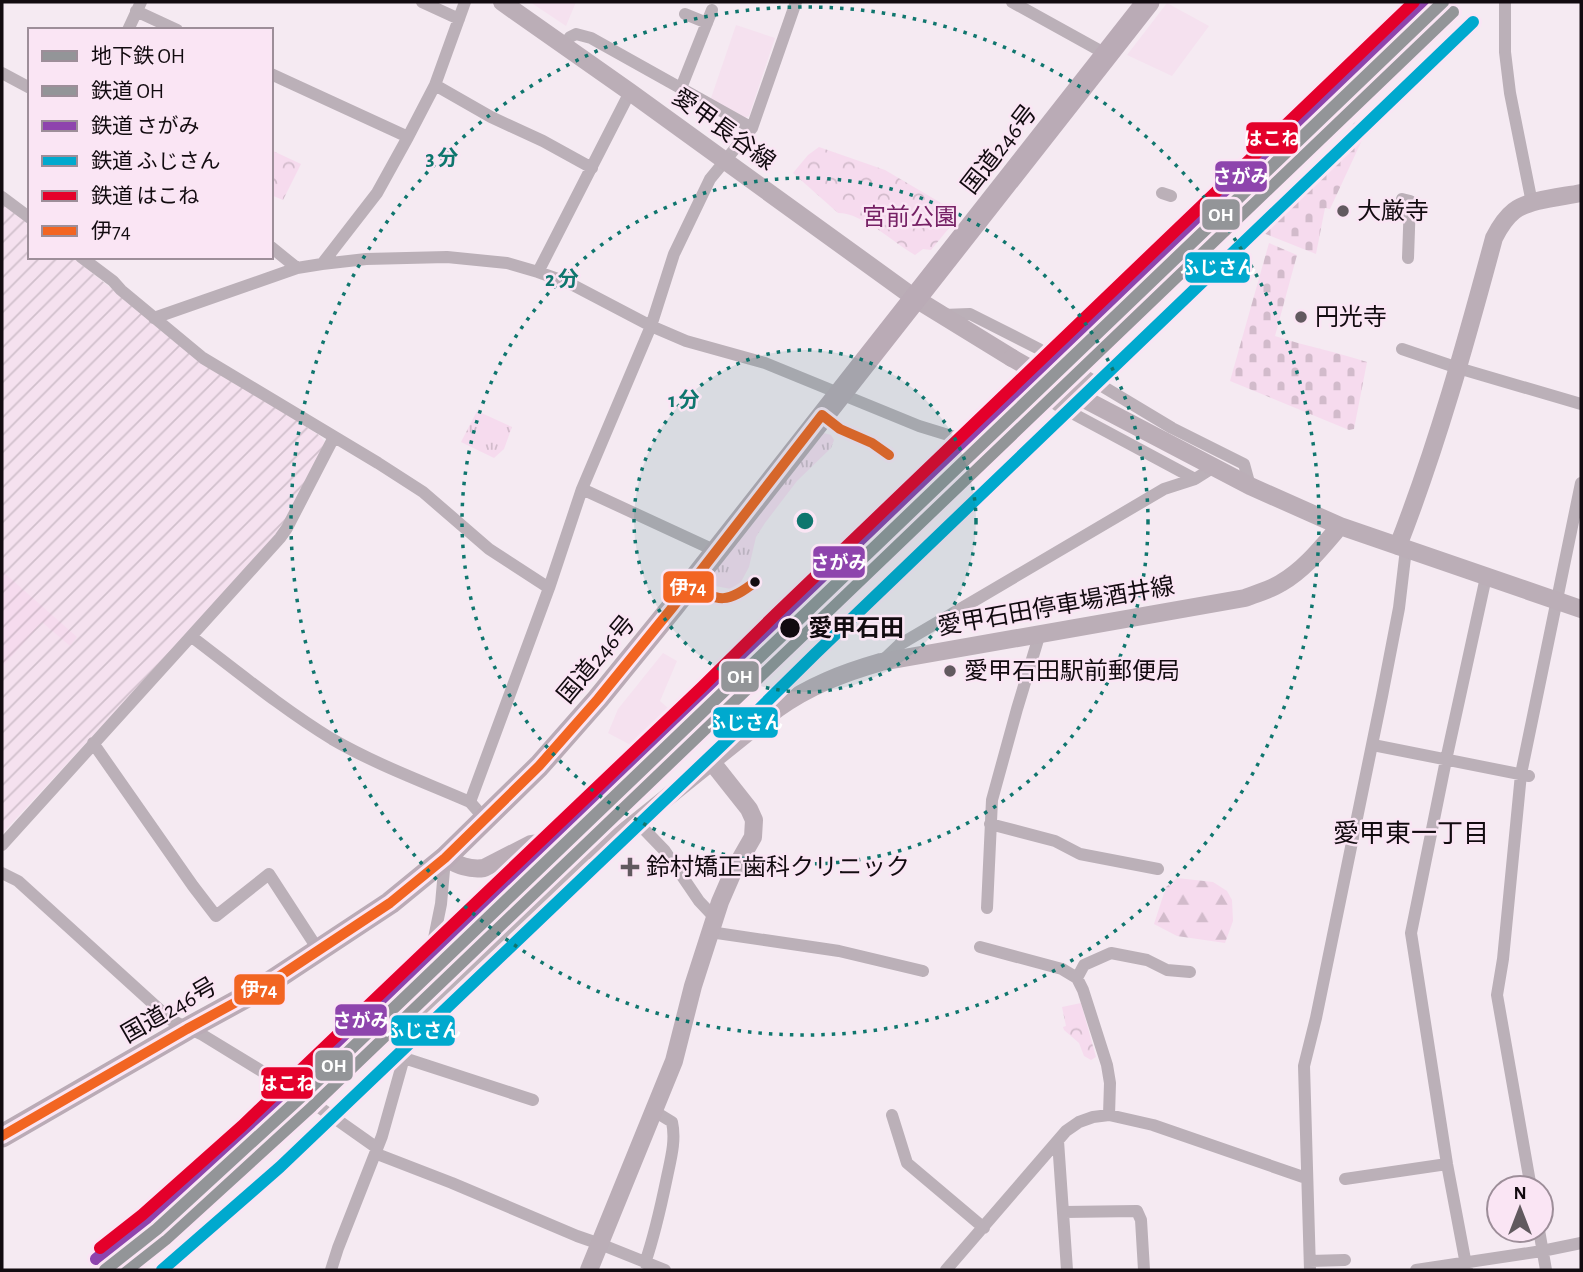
<svg xmlns="http://www.w3.org/2000/svg" width="1583" height="1272" font-family="'Alegreya Sans','Noto Sans JP',sans-serif">
	<style>
		.built { fill: #f5e1ef }
		.industrial { fill: url(#industrial-furrows) }
		.grass { fill: url(#grass-tufts) }
		.forest { fill: url(#forest-firs) }
		.cemetery { fill: url(#cemetery-stones) }
		.park { fill: url(#park-crowns) }
		.garden { fill: url(#garden-furrows) }
		.lines { fill: none; stroke-linecap: round; stroke-linejoin: round }
		.street { stroke: #bbb0b8; stroke-width: 12 }
		.secondary { stroke: #bbaeb7; stroke-width: 18 }
		.highway { stroke: #baabb6; stroke-width: 23 }
		.secondary-bridge { stroke: #bbaeb7; stroke-width: 18 }
		.bus-1-casing { stroke: #fae5f4; stroke-width: 16 }
		.bus-1 { stroke: #f26522; stroke-width: 10 }
		.rail-1-casing { stroke: #fae5f4; stroke-width: 18 }
		.rail-2-casing { stroke: #fae5f4; stroke-width: 18 }
		.rail-3-casing { stroke: #fae5f4; stroke-width: 18 }
		.rail-4-casing { stroke: #fae5f4; stroke-width: 18 }
		.rail-1 { stroke: #939598; stroke-width: 12 }
		.rail-2 { stroke: #8e44ad; stroke-width: 12 }
		.rail-3 { stroke: #00a9ce; stroke-width: 12 }
		.rail-4 { stroke: #e4002b; stroke-width: 12 }
		.metro-1-casing { stroke: #fae5f4; stroke-width: 18 }
		.metro-1 { stroke: #939598; stroke-width: 12 }
		.ring { fill: none; stroke: #0f766e; stroke-width: 3.5; stroke-dasharray: 3.5 7 }
		.poi-dot { fill: #61595f; stroke: #fae5f4; stroke-width: 2.5 }
		.bus-dot { fill: #120b10; stroke: #fae5f4; stroke-width: 2.5 }
		.labels { text-anchor: middle; stroke-width: 5; stroke-linejoin: round; paint-order: stroke }
		.street-label { font-size: 24px; fill: #120b10; stroke: #fae5f4 }
		.poi-label { font-size: 24px; fill: #120b10; stroke: #fae5f4; text-anchor: start }
		.park-label { font-size: 24px; fill: #762165; stroke: #fae5f4 }
		.stop-label { font-size: 24px; font-weight: bold; fill: #120b10; stroke: #fae5f4; text-anchor: start }
		.neighbourhood-label { font-size: 26px; fill: #120b10; stroke: #fae5f4 }
		.centre { fill: #0f766e; stroke: #fae5f4; stroke-width: 3.5 }
		.ring-label { font-size: 21px; text-anchor: middle; font-weight: bold; fill: #0f766e; stroke: #fae5f4; stroke-width: 5; stroke-linejoin: round; paint-order: stroke }
		.line-badge { stroke: #fae5f4; stroke-width: 2.5 }
		.badge-label { font-size: 19px; text-anchor: middle; font-weight: bold; fill: #fff }
	</style>
	<defs>
		<pattern id="industrial-furrows" width="10" height="10" patternUnits="userSpaceOnUse" patternTransform="scale(1.75)"><rect width="10" height="10" fill="#f5e1ef"/><path d="M-1 1l2-2M0 10L10 0M9 11l2-2" fill="none" stroke="#d1c0cc"/></pattern>
		<pattern id="grass-tufts" width="24" height="20" patternUnits="userSpaceOnUse" patternTransform="scale(1.75)"><rect width="24" height="20" fill="#f6dbee"/><path d="M3 7l-1-3M5 7V3M7 7l1-3M15 17l-1-3M17 17v-4M19 17l1-3" fill="none" stroke="#d2bbcb"/></pattern>
		<pattern id="forest-firs" width="22" height="20" patternUnits="userSpaceOnUse" patternTransform="scale(1.75)"><rect width="22" height="20" fill="#f6dbee"/><path d="M5 1l3.5 6h-7zM16 11l3.5 6h-7z" fill="#d2bbcb"/></pattern>
		<pattern id="cemetery-stones" width="16" height="16" patternUnits="userSpaceOnUse" patternTransform="scale(1.75)"><rect width="16" height="16" fill="#f6dbee"/><path d="M2 7V4a2 2 0 0 1 4 0v3zM10 15v-3a2 2 0 0 1 4 0v3z" fill="#d2bbcb"/></pattern>
		<pattern id="park-crowns" width="20" height="18" patternUnits="userSpaceOnUse" patternTransform="scale(1.75)"><rect width="20" height="18" fill="#f6dbee"/><path d="M2 6a3 3 0 1 1 6 0M12 15a3 3 0 1 1 6 0" fill="none" stroke="#d2bbcb"/></pattern>
		<pattern id="garden-furrows" width="10" height="10" patternUnits="userSpaceOnUse" patternTransform="scale(1.75)"><rect width="10" height="10" fill="#f6dbee"/><path d="M-1 1l2-2M0 10L10 0M9 11l2-2" fill="none" stroke="#d2bbcb"/></pattern>
	</defs>
	<rect width="100%" height="100%" fill="#f5eaf2"/>
	<path class="built" d="M530 2H576L566 26Z
		M1167 3 1209 26 1172 76 1127 55Z
		M736 25 775 38 749 116 743 119 710 101Z
		M663 653 677 661 660 701 676 715 640 750 608 733 618 709Z"/>
	<path class="industrial" d="M2 204 30 225V257H72L202 361 319 435 325 442 287 518 277 533 191 629 2 834Z"/>
	<path class="grass" d="M477 411 512 427 504 449 494 458 461 442Z
		M824 433 831 435 834 440 831 448 797 481 765 523 756 537 749 567 741 582 731 589 715 586 710 578 713 572Z"/>
	<path class="forest" d="M1177 878 1213 882 1227 891 1232 900 1233 921 1225 943 1177 936 1154 924 1166 887Z"/>
	<path class="cemetery" d="M1356 121 1369 125 1330 209 1325 208 1316 254 1253 229Z
		M1269 243 1297 255 1275 336C1305 346 1337 352 1367 362L1354 429 1349 430 1230 381Z"/>
	<path class="park" d="M819 147 885 170 953 210 948 217 954 222 931 250 923 249 915 255C894 243 863 213 838 213L793 173 808 155Z
		M271 150 301 164 283 200 271 195Z
		M1081 1003 1096 1057 1091 1060 1084 1056 1079 1043 1064 1030 1063 1027 1066 1026 1062 1007Z"/>
	<path class="garden" d="M2 571 77 637 70 646 42 622 2 667Z"/>
	<g class="lines">
		<path class="street" d="M422 2 459 19
			M1012 2 1106 54
			M1505 2V52L1510 93 1532 203
			M136 11 177 30
			M685 14 707 23
			M128 30 141 2
			M564 45 570 37 576 34 591 38 752 128
			M2 73 30 88
			M271 74 408 137
			M435 85 491 117 543 141 592 168
			M681 88 712 10
			M1162 193 1171 196
			M2 197 30 218
			M1402 199 1410 201 1408 258
			M271 247 297 268
			M81 257 113 281 121 290 203 358 378 463 423 492 489 549 549 588
			M322 264 377 193 408 137 435 85 465 2
			M538 272 630 92
			M943 315 970 314 1039 349 1043 353
			M154 318 297 268 322 264 366 259 447 257 507 263 538 272 569 283 651 326 686 341 765 363 919 426 958 438
			M1402 349 1458 368 1581 404
			M1195 479 1057 405 1087 377 1172 428 1244 464 1250 486
			M582 489 716 551
			M192 637C238 672 283 709 332 739 375 764 424 782 470 802
			M881 662 899 645 1164 489 1195 479 1214 467
			M93 743 193 886 216 916 269 874 319 951
			M1373 745 1529 776
			M485 819 470 802 549 588 582 489 651 326 674 254 710 179 752 128 796 2
			M637 822 665 851 699 901 715 918
			M990 824 1055 841 1080 854 1158 869
			M2 845 280 538 287 528 334 437
			M2 873 18 881 171 1020 201 1034 309 1100 377 1148
			M987 908 992 800 1017 709 1040 633
			M710 932 839 951 923 971
			M980 947 1062 969 1077 978 1083 990 1107 1065 1110 1083 1109 1115
			M429 963 441 904 445 859
			M1077 978 1084 965 1111 953 1147 960 1167 970 1190 972
			M404 1058 533 1100
			M892 1115 907 1163 984 1228
			M1058 1141 1067 1270
			M377 1154 452 1183 577 1236 600 1244 665 1270
			M1345 1179 1447 1164
			M1531 1188 1497 995 1503 959 1521 774 1581 483
			M1064 1212 1137 1211 1141 1220 1144 1270
			M1539 1230 1546 1270
			M1310 1261 1345 1260
			M645 1263C655 1234 661 1206 667 1177 671 1158 676 1140 672 1122L654 1111
			M331 1270 338 1248 382 1136 416 1015 589 851
			M946 1270 1066 1131 1079 1122 1093 1117 1109 1115 1153 1125 1306 1178
			M1310 1270 1304 1066 1316 1018 1382 696 1399 608 1406 549
			M1416 1270 1542 1251 1581 1243
			M1467 1270 1447 1164 1411 933 1446 760 1486 577"/>
		<path class="secondary" d="M502 2 630 92 916 299 1012 358
			M1086 400 1250 486 1340 526 1581 609
			M1398 546C1437 446 1466 342 1494 238 1499 228 1505 218 1514 211 1530 199 1562 197 1581 193
			M445 858C458 865 469 870 484 868L531 844C541 842 549 846 559 848 573 851 589 851 604 848L777 709C809 686 843 673 881 662L1245 598C1257 593 1270 590 1281 583 1305 569 1322 547 1340 526
			M589 1270 674 1061 693 986 720 902 733 872 753 837 754 820 749 809 711 761"/>
		<path class="highway" d="M2 1136 187 1029 260 989 390 903 445 858 539 766 598 699 672 608 1148 2"/>
		<path class="secondary-bridge" d="M1012 358 1086 400"/>
		<g class="bus-1-casing">
			<path id="bus-1" d="M690 585C719 603 728 603 755 582
				M2 1136 187 1029 260 989 390 903 445 858 539 766 598 699 672 608 822 415 840 429 872 443 889 455"/>
		</g>
		<use href="#bus-1" class="bus-1"/>
		<g class="rail-1-casing">
			<path id="rail-1" d="M127 1270 166 1239 312 1106 1453 12"/>
		</g>
		<g class="rail-2-casing">
			<path id="rail-2" d="M96 1259 148 1218 292 1086 1423 2"/>
		</g>
		<g class="rail-3-casing">
			<path id="rail-3" d="M162 1270 280 1167 741 727 816 653 1473 22"/>
		</g>
		<g class="rail-4-casing">
			<path id="rail-4" d="M100 1248 142 1215 242 1126 702 687 777 613 1414 2"/>
		</g>
		<use href="#rail-1" class="rail-1"/>
		<use href="#rail-2" class="rail-2"/>
		<use href="#rail-3" class="rail-3"/>
		<use href="#rail-4" class="rail-4"/>
		<g class="metro-1-casing">
			<path id="metro-1" d="M105 1270 157 1229 302 1096 1443 2"/>
		</g>
		<use href="#metro-1" class="metro-1"/>
	</g>
	<circle cx="805" cy="521" r="171" fill="#0f766e" fill-opacity=".12"/>
	<g class="ring">
		<circle cx="805" cy="521" r="171"/>
		<circle cx="805" cy="521" r="343"/>
		<circle cx="805" cy="521" r="514"/>
	</g>
	<g class="poi-dot">
		<circle cx="1343" cy="211" r="7"/>
		<circle cx="1301" cy="317" r="7"/>
		<circle cx="950" cy="671" r="7"/>
		<path d="M626.5 856.5h7v7h7v7h-7v7h-7v-7h-7v-7h7z"/>
	</g>
	<g class="bus-dot">
		<circle cx="755" cy="582" r="6"/>
		<circle cx="790" cy="628" r="11"/>
	</g>
	<g class="labels">
		<g class="street-label">
			<text transform="translate(724 129) rotate(36)" y="8">愛甲長谷線</text>
			<text transform="translate(999 149) rotate(-52)" y="8">国道246号</text>
			<text transform="translate(1056 606) rotate(-10)" y="8">愛甲石田停車場酒井線</text>
			<text transform="translate(596 659) rotate(-50)" y="8">国道246号</text>
			<text transform="translate(169 1010) rotate(-30)" y="8">国道246号</text>
		</g>
		<g class="poi-label">
			<text x="1357" y="219">大厳寺</text>
			<text x="1315" y="325">円光寺</text>
			<text x="964" y="679">愛甲石田駅前郵便局</text>
			<text x="646" y="875">鈴村矯正歯科クリニック</text>
		</g>
		<g class="park-label">
			<text x="910" y="225">宮前公園</text>
		</g>
		<g class="stop-label">
			<text x="808" y="636">愛甲石田</text>
		</g>
		<g class="neighbourhood-label">
			<text x="1411" y="842">愛甲東一丁目</text>
		</g>
	</g>
	<circle cx="805" cy="521" r="10" class="centre"/>
	<g class="ring-label">
		<text x="442" y="165">3 分</text>
		<text x="562" y="286">2 分</text>
		<text x="684" y="407">1 分</text>
	</g>
	<g class="line-badge">
		<rect x="1245" y="121" width="54" height="34" rx="7" fill="#e4002b"/>
		<rect x="1214" y="160" width="54" height="33" rx="7" fill="#8e44ad"/>
		<rect x="1201" y="198" width="40" height="33" rx="7" fill="#939598"/>
		<rect x="1184" y="251" width="67" height="33" rx="7" fill="#00a9ce"/>
		<rect x="812" y="545" width="54" height="34" rx="7" fill="#8e44ad"/>
		<rect x="662" y="570" width="53" height="34" rx="7" fill="#f26522"/>
		<rect x="720" y="660" width="40" height="33" rx="7" fill="#939598"/>
		<rect x="712" y="706" width="67" height="33" rx="7" fill="#00a9ce"/>
		<rect x="233" y="973" width="53" height="33" rx="7" fill="#f26522"/>
		<rect x="334" y="1003" width="54" height="34" rx="7" fill="#8e44ad"/>
		<rect x="390" y="1014" width="66" height="33" rx="7" fill="#00a9ce"/>
		<rect x="314" y="1049" width="40" height="33" rx="7" fill="#939598"/>
		<rect x="260" y="1066" width="54" height="34" rx="7" fill="#e4002b"/>
	</g>
	<g class="badge-label">
		<text x="1272" y="145">はこね</text>
		<text x="1241" y="183">さがみ</text>
		<text x="1221" y="221">OH</text>
		<text x="1218" y="274">ふじさん</text>
		<text x="839" y="569">さがみ</text>
		<text x="688" y="594">伊74</text>
		<text x="740" y="683">OH</text>
		<text x="745" y="729">ふじさん</text>
		<text x="259" y="996">伊74</text>
		<text x="361" y="1027">さがみ</text>
		<text x="423" y="1037">ふじさん</text>
		<text x="334" y="1072">OH</text>
		<text x="287" y="1090">はこね</text>
	</g>
	<rect width="1583" height="1272" fill="none" stroke="#120b10" stroke-width="7"/>
	<rect x="28" y="28" width="245" height="231" fill="#fae5f4" stroke="#9d8e99" stroke-width="2"/>
	<rect x="42" y="51" width="35" height="10" fill="#939598" stroke="#9d8e99" stroke-width="2"/>
	<text x="91" y="63" font-size="21" fill="#120b10">地下鉄 OH</text>
	<rect x="42" y="86" width="35" height="10" fill="#939598" stroke="#9d8e99" stroke-width="2"/>
	<text x="91" y="98" font-size="21" fill="#120b10">鉄道 OH</text>
	<rect x="42" y="121" width="35" height="10" fill="#8e44ad" stroke="#9d8e99" stroke-width="2"/>
	<text x="91" y="133" font-size="21" fill="#120b10">鉄道 さがみ</text>
	<rect x="42" y="156" width="35" height="10" fill="#00a9ce" stroke="#9d8e99" stroke-width="2"/>
	<text x="91" y="168" font-size="21" fill="#120b10">鉄道 ふじさん</text>
	<rect x="42" y="191" width="35" height="10" fill="#e4002b" stroke="#9d8e99" stroke-width="2"/>
	<text x="91" y="203" font-size="21" fill="#120b10">鉄道 はこね</text>
	<rect x="42" y="226" width="35" height="10" fill="#f26522" stroke="#9d8e99" stroke-width="2"/>
	<text x="91" y="238" font-size="21" fill="#120b10">伊74</text>
	<g transform="translate(1520 1209)"><circle r="33" fill="#fae5f4" stroke="#9d8e99" stroke-width="2"/>
	<path d="M0-5L12 26L0 18L-12 26Z" fill="#61595f"/>
	<text y="-10" font-size="19" font-weight="bold" text-anchor="middle" fill="#120b10">N</text>
	</g>
</svg>
